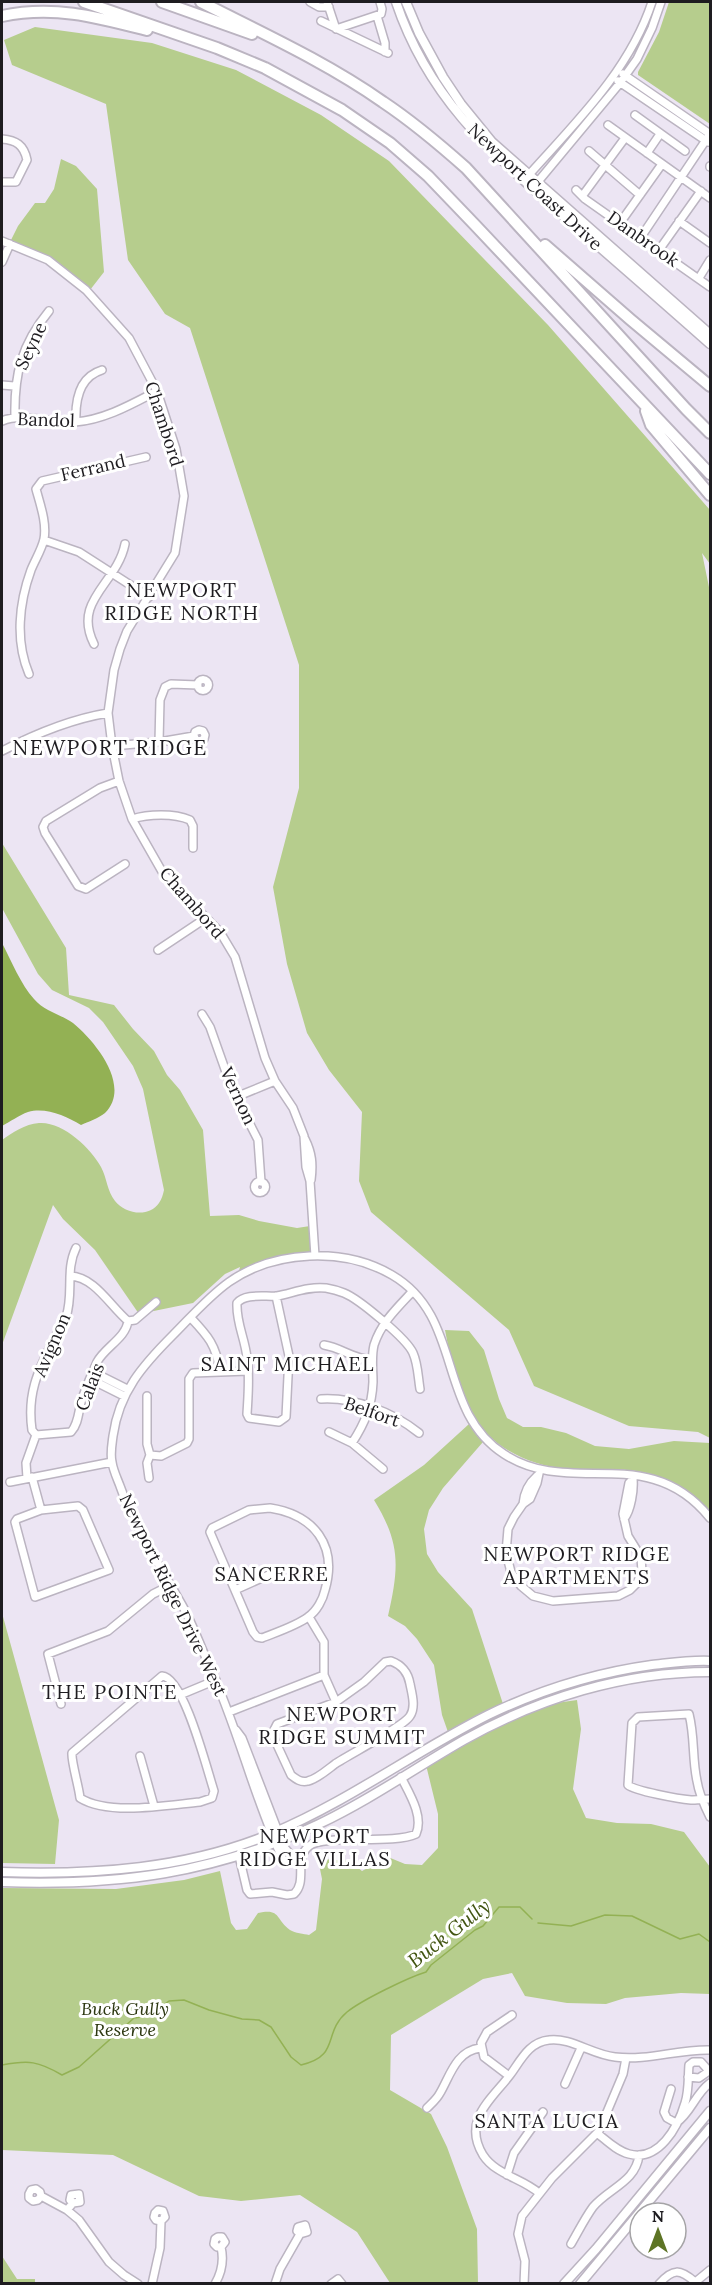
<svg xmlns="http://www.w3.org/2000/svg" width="712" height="2285" font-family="Lora,serif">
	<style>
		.green { fill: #b6cd8d }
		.water { fill: #93b154 }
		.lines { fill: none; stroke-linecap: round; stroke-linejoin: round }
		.stream { stroke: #93b154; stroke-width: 1.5 }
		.minor-casing { stroke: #bbb4c1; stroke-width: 10 }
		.major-casing { stroke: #bbb4c1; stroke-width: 11 }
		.highway-casing { stroke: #bbb4c1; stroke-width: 14 }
		.minor { stroke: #fff; stroke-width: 7 }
		.major { stroke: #fff; stroke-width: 8 }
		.highway { stroke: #fff; stroke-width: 10 }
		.labels { text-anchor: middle; stroke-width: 6; stroke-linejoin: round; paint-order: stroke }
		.street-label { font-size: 18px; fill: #1e1c20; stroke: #fff }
		.park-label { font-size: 18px; font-style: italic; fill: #2c3710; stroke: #fff }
		.neighbourhood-label { font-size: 20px; letter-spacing: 1.5px; fill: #1e1c20; stroke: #fff }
		.water-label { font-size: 20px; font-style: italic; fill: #415411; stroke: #fff }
		.quarter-label { font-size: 21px; letter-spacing: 1.5px; fill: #1e1c20; stroke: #fff }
	</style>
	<rect width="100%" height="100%" fill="#ece5f3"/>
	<path class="green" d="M669 2H710V124L638 75V72L659 32Z
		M35 27 152 43 236 70 321 115 389 161 548 325 710 510V564L702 553 710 592V1438L698 1432 629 1426 534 1386 509 1330 371 1212 359 1181 362 1112 329 1070 307 1033 287 964 273 887 299 788V665L190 328 165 314 128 260 106 104 12 65 4 40Z
		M61 159 76 166 97 189 104 272 90 290 54 262 11 240 18 226 35 203H45L54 189Z
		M2 843 66 948 69 995 114 1005 133 1029 154 1051 167 1075 180 1090 203 1130 210 1216 239 1215 259 1221 297 1228 310 1226V1253L263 1261 239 1271 240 1267 225 1274 193 1303 139 1314 95 1250 63 1219 53 1205 2 1345V1140C12 1133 25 1124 39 1123 62 1121 91 1148 101 1167 107 1178 107 1191 115 1201 125 1214 149 1218 159 1203 162 1199 163 1194 164 1190L143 1089 133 1066 103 1022 89 1008 52 990 38 974 2 908Z
		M445 1330 469 1331 484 1350 499 1399 507 1418 523 1427H541L566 1433 595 1446 629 1449 674 1441 710 1443V1512C693 1491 664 1475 636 1471 614 1467 590 1471 568 1469 527 1466 488 1446 468 1408 455 1384 450 1356 445 1330Z
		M469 1424 483 1442 443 1488 429 1510 424 1529 427 1554 438 1572 472 1609 503 1704 448 1732 442 1715 434 1665 417 1639 405 1626 388 1616C399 1567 401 1544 374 1500L424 1465Z
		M2 1613 59 1820 55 1864 2 1863Z
		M577 1700 581 1729 573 1789 586 1818 617 1823 651 1824 684 1832 710 1867V1994L681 1993 625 1998 606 2004 567 2003 525 1996 512 1973 483 1979 391 2035 390 2090 431 2114 447 2147 477 2229 478 2283H390L357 2232 300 2195 241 2201 199 2196 113 2155 2 2150V1888L116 1889 184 1880 220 1871 231 1923 236 1930 247 1929 258 1913C281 1908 275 1919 290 1930 295 1933 304 1934 309 1935L316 1930 322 1879 319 1864 324 1859 350 1861 362 1871 388 1857 405 1864 422 1865 438 1848V1814L426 1765 476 1734 542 1705Z
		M2 2256 17 2279H35V2283H2Z"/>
	<path class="water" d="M2 943C11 960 21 985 34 999 44 1011 60 1014 73 1023 95 1041 132 1086 105 1113 99 1118 88 1122 81 1125 66 1116 46 1107 28 1112 19 1115 10 1122 2 1126Z"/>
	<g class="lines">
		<path class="stream" d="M538 1923 571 1926 605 1915 632 1916 680 1939 699 1934 710 1942
			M2 2065C29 2060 38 2061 62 2075L79 2067 134 2018 148 2016 169 2001 184 2000 209 2010 242 2019 259 2020 271 2027 291 2057 301 2065C341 2056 322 2033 347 2012 362 2000 407 1978 426 1972L431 1965 475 1930 483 1926 499 1907H520L532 1919"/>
		<g class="minor-casing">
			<path id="minor" d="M310 2 319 7H329
				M327 2 336 29 381 14 382 9 380 2
				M377 16 385 43V52
				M321 21 388 53
				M623 74 710 134
				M618 81 708 142
				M635 115 685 151
				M608 125 710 198
				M2 139C16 140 24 145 27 160L16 182H2
				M589 151 640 195
				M647 153 660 134
				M710 166V167
				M526 178C574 124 629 72 652 2
				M536 184 620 83 637 59 652 28 661 2
				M576 190 585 199 710 287
				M583 195 625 138
				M679 221 710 243
				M620 223 662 164
				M641 237 710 134
				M2 241 48 260 86 290 129 338 157 391 176 449 184 496 175 553 127 631 120 649 114 670 108 713 112 746 119 781 132 819 164 875 220 932 235 957 265 1058 275 1081 293 1108 304 1136 306 1167 310 1181 315 1256
				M659 250 701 191
				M2 262 10 244
				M699 278 710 260
				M2 385 14 386
				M15 417C14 375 21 345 49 311
				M2 421C24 412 51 424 75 422 104 420 132 404 157 391
				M76 422C75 400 79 377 102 370
				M44 540 79 552 149 597
				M94 644C72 600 117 584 125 544
				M29 674C15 641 19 603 31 570 35 560 42 549 44 539 47 523 40 504 36 489L42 481 146 457
				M197.5 685a5.5 5.5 0 1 1 11 0a5.5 5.5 0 1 1-11 0Z
				M159 742 160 700 165 687 171 684 198 685
				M112 746 159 742 194 736 195 732 199 730 203 731 205 735 204 739 200 741 196 740 194 736
				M2 751C35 734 71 719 108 713
				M119 781 100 788 46 821 43 827 45 833 78 886 86 889 125 864
				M132 819C148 814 174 813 190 820L193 826V848
				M158 950 206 918
				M202 1014 210 1027 232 1089 258 1140 261 1182
				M236 1097 275 1081
				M305 1139C312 1153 313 1164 311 1180
				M254.5 1187a5.5 5.5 0 1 1 11 0a5.5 5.5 0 1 1-11 0Z
				M76 1248C65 1270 74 1294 66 1317 63 1325 57 1333 53 1341 37 1372 27 1395 32 1430L36 1435 71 1432C80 1422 78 1408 83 1396 87 1385 92 1373 97 1362 105 1347 126 1338 128 1321
				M70 1276C95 1277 110 1306 128 1321
				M276 1296 289 1356 286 1417 279 1422 249 1418 247 1414C248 1396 250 1376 247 1358 245 1338 236 1323 237 1303 245 1293 265 1297 277 1296 293 1293 309 1286 326 1288 332 1289 339 1291 344 1293 359 1299 407 1339 413 1353 418 1364 418 1377 420 1389
				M191 1318C208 1336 216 1345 220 1371
				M128 1321 135 1320 156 1302
				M324 1345C342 1348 351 1358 371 1360
				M93 1372 127 1389
				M90 1379 124 1396
				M147 1396V1444L150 1455
				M321 1399C354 1397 393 1412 419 1433
				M329 1432 352 1443 383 1469
				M352 1443C365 1423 372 1406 373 1382 373 1369 371 1358 374 1345 381 1323 397 1308 412 1292
				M150 1455 161 1456 187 1443 189 1439V1379L193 1373 248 1371
				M540 1469 537 1483 530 1499 523 1504 514 1517 508 1529 506 1553 511 1572 521 1586 533 1596 553 1601 618 1596 630 1590 637 1583 642 1572 641 1557 628 1536 623 1514 629 1483 633 1479
				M32 1477 41 1510
				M27 1478 26 1463 36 1435
				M149 1478 147 1463 150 1455
				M10 1482 112 1462
				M523 1504C524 1493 529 1483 537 1476
				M78 1506 83 1510 109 1570 35 1597 15 1522 17 1519 41 1510Z
				M270 1508C314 1515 338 1545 325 1590 323 1599 317 1611 308 1617 296 1626 277 1632 262 1638L257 1637 253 1632 210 1532 212 1528 249 1510Z
				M624 1519C631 1510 634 1490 633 1479
				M235 1590 282 1569
				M309 1617 324 1642V1675L336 1702
				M391 1661C402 1665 408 1672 410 1684 412 1694 416 1707 410 1716 403 1727 350 1754 335 1764 327 1770 317 1779 308 1781 301 1783 296 1779 291 1775L272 1734 277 1724 336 1702 364 1682 385 1662Z
				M162 1676C184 1677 207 1770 214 1791L212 1798 200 1802C168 1805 109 1816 80 1798 79 1787 71 1761 72 1753Z
				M180 1695 216 1680
				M61 1704 48 1654 108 1631 153 1594 169 1586
				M229 1712 324 1675
				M236 1730 242 1738 284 1847 291 1855 302 1857
				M140 1756 154 1806
				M710 1799C704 1799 697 1800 691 1800 679 1799 635 1791 628 1785L632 1723 638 1717 689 1714C695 1738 692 1758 697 1781 699 1794 704 1805 710 1817
				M239 1856 247 1890 250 1894 272 1892 287 1895 294 1894C308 1881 293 1859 309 1846 324 1834 393 1845 416 1834 424 1816 409 1793 401 1777
				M301 1861 283 1860C253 1796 238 1727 208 1663 200 1644 192 1623 182 1605 160 1565 135 1529 120 1486 117 1478 113 1470 112 1462 110 1454 112 1444 113 1436 119 1392 143 1365 173 1335 191 1317 208 1297 229 1282 275 1250 344 1247 392 1275 464 1317 436 1410 504 1454 571 1498 648 1441 710 1518
				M509 2076 484 2057 481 2043 487 2032 512 2015
				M565 2084 581 2048
				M671 2089 664 2112 667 2118 676 2123
				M427 2108C432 2103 437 2099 440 2093 450 2076 456 2051 480 2048
				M676 2123C691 2113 695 2094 710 2083
				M597 2133C607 2141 617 2151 629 2154 659 2162 678 2127 685 2103 689 2091 688 2077 689 2065L693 2062H701L709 2071 699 2078 688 2077
				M507 2175 514 2153 543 2112
				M539 2193C522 2178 496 2175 483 2155 462 2120 491 2100 510 2075 521 2060 529 2042 549 2040 570 2037 593 2055 615 2057 648 2061 678 2049 710 2050
				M41 2196 38 2200 33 2201 29 2198V2194L31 2190 36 2189 40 2192 41 2196 67 2210 79 2220 109 2262 124 2275 138 2284
				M67 2210 73 2203 80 2202 79 2194 71 2195 70 2200 73 2203
				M571 2244C578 2232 585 2218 593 2207 609 2188 636 2182 639 2155
				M152 2284 160 2248 161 2221 165 2217 163 2211 158 2210 155 2213 154 2217 156 2220 161 2221
				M215 2284C222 2272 224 2260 221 2247L225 2242 222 2237H218L215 2239 214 2244 217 2247H221
				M275 2284 280 2269 300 2234 297 2231 298 2227 305 2225 307 2232 300 2234
				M331 2284 338 2279 342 2284
				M524 2284 525 2261 518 2234 522 2216 552 2178 599 2131 623 2074 626 2058
				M659 2284C673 2268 680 2269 695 2282
				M693 2284 710 2270"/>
		</g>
		<g class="major-casing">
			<path id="major" d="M396 2C430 103 496 156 573 224 619 264 665 304 710 344
				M406 2 419 33 443 77 461 104 492 142 710 334
				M2 1872C94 1875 187 1869 273 1833 349 1801 414 1752 488 1715 540 1690 594 1673 652 1665 671 1663 691 1660 710 1661
				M2 1882C117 1886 214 1874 319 1824 370 1800 415 1768 464 1740 539 1698 624 1672 710 1672
				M564 2284 596 2249 710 2111
				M580 2284 710 2128"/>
		</g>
		<g class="highway-casing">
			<path id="highway" d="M84 2 217 48 265 68 342 110 390 143 428 176 475 225 710 474
				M162 2 252 34
				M201 2C262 33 326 62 383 102 413 122 439 144 466 168L686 409 710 433
				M2 16C54 5 97 17 147 30
				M545 245 631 320 710 386
				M646 411 651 425 710 495"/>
		</g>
		<use href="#minor" class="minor"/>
		<use href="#major" class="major"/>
		<use href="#highway" class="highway"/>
	</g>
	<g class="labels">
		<g class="street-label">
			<text transform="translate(535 187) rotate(43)" y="6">Newport Coast Drive</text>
			<text transform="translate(643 239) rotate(35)" y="6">Danbrook</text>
			<text transform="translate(31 346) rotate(-65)" y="6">Seyne</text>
			<text transform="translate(46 420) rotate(2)" y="6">Bandol</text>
			<text transform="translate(164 424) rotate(72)" y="6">Chambord</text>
			<text transform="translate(93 468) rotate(-13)" y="6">Ferrand</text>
			<text transform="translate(192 903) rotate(49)" y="6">Chambord</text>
			<text transform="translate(238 1096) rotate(65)" y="6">Vernon</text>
			<text transform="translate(52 1345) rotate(-67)" y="6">Avignon</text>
			<text transform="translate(90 1387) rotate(-69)" y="6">Calais</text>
			<text transform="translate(372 1412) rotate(19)" y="6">Belfort</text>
			<text transform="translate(173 1595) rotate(64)" y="6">Newport Ridge Drive West</text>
		</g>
		<g class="park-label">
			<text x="125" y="2015">Buck Gully<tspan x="125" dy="21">Reserve</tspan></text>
		</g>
		<g class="neighbourhood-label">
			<text x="182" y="597">NEWPORT<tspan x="182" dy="23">RIDGE NORTH</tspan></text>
			<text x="288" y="1371">SAINT MICHAEL</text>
			<text x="577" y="1561">NEWPORT RIDGE<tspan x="577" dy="23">APARTMENTS</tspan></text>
			<text x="272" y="1581">SANCERRE</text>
			<text x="110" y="1699">THE POINTE</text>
			<text x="342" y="1721">NEWPORT<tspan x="342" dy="23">RIDGE SUMMIT</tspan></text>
			<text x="315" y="1843">NEWPORT<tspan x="315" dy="23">RIDGE VILLAS</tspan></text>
			<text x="547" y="2128">SANTA LUCIA</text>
		</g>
		<g class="water-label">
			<text transform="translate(449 1933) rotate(-38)" y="7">Buck Gully</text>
		</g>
		<g class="quarter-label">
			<text x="110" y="755">NEWPORT RIDGE</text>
		</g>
	</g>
	<rect width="712" height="2285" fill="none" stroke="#1e1c20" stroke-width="6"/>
	<g transform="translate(658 2231)"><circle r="28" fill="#ffffff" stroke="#a5a4a6" stroke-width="1.5"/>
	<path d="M0-4.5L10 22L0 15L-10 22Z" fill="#5d7425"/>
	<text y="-9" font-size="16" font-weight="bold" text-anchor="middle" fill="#1e1c20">N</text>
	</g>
</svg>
